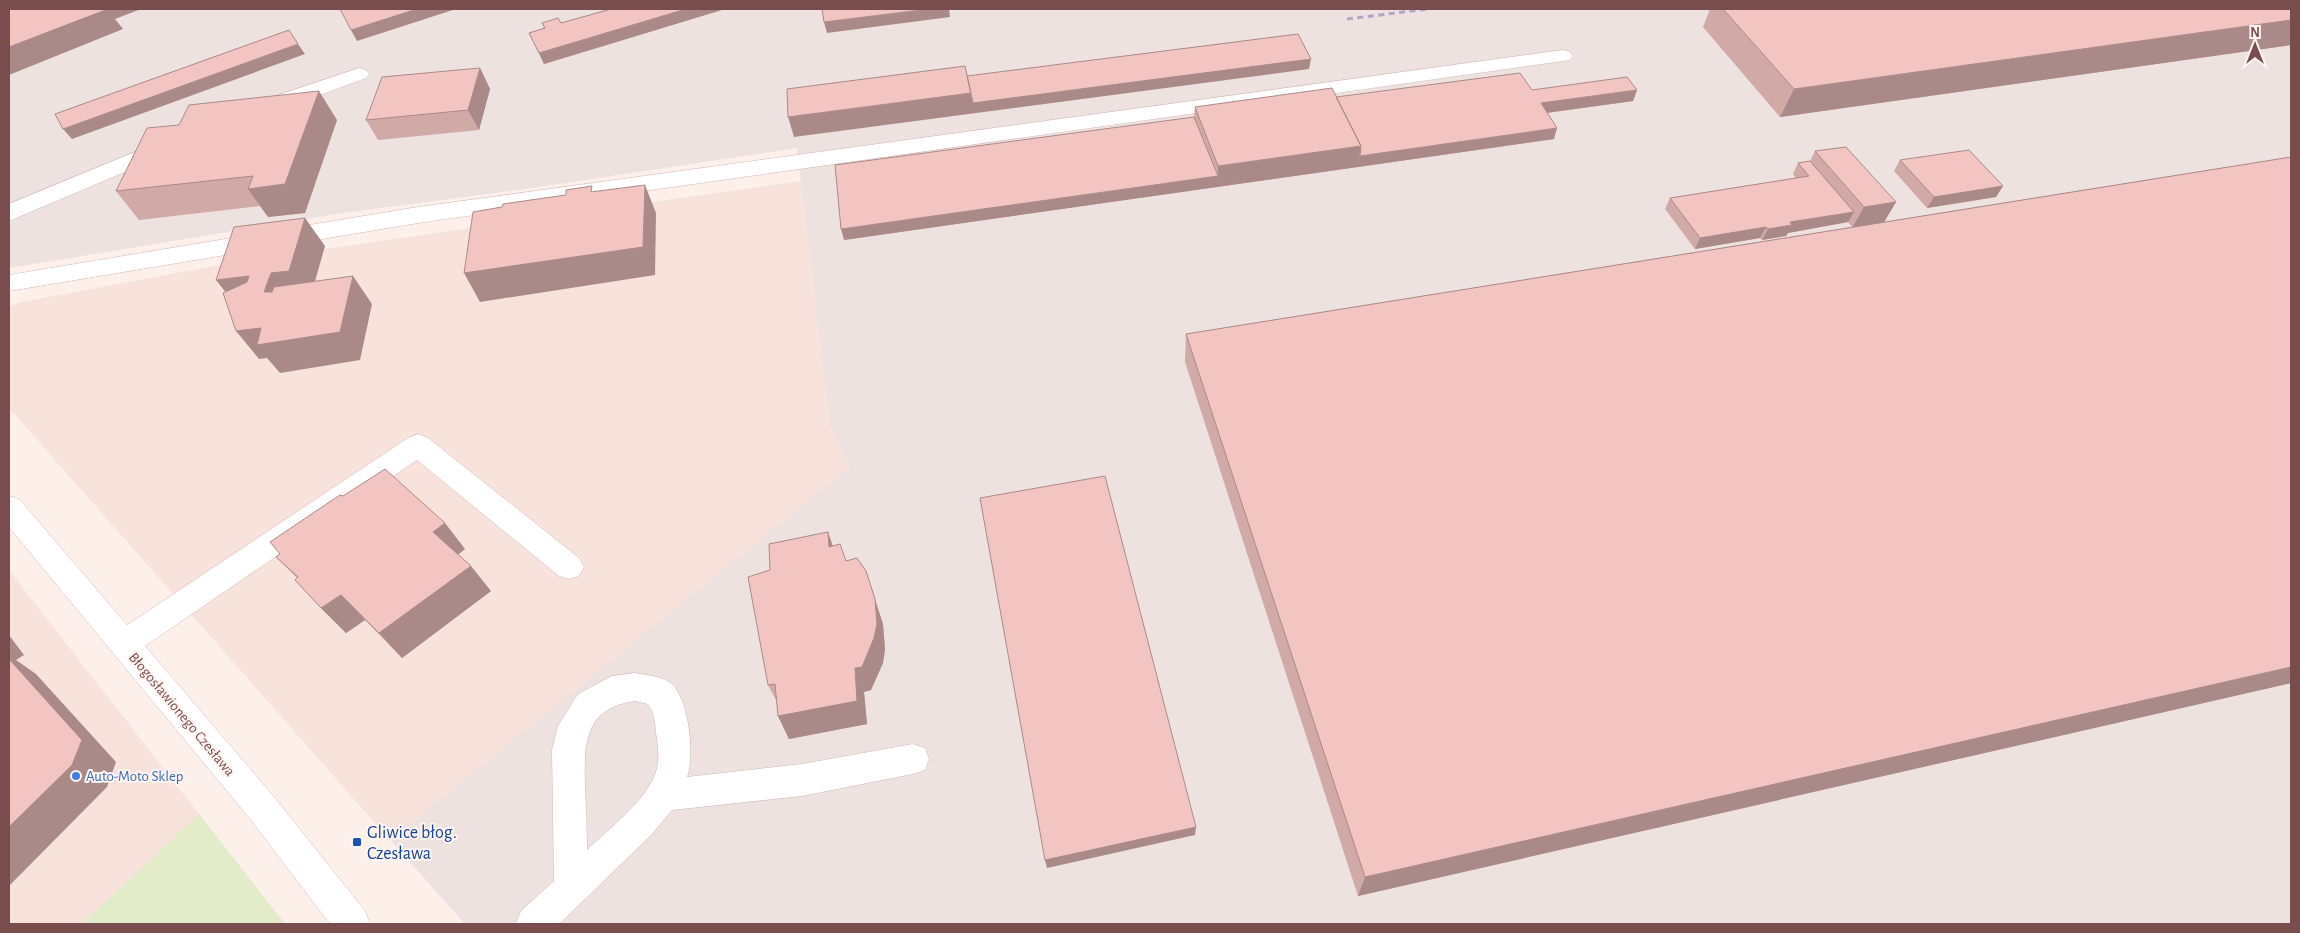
<svg xmlns="http://www.w3.org/2000/svg" width="2300" height="933" font-family="'Alegreya Sans',sans-serif">
	<style>
		.residential { fill: #f7e2dc }
		.industrial { fill: #ede2e0 }
		.green { fill: #e3ecc8 }
		.lines { fill: none; stroke-linecap: round; stroke-linejoin: round }
		.minor-casing { stroke: #d5b8b5; stroke-width: 1 }
		.minor { fill: #fff; fill-rule: evenodd }
		.rail { stroke: #aea7c9; stroke-width: 3; stroke-dasharray: 6 4.5; stroke-linecap: butt }
		.wall { fill: #d1a9a7 }
		.shaded-wall { fill: #aa8a88 }
		.building { fill: #f3c5c2; stroke: #aa8a88 }
		.shop-dot { fill: #3f7fe0; stroke: #fff5f2; stroke-width: 2 }
		.transit-dot { fill: #1a4fb4; stroke: #fff5f2; stroke-width: 2 }
		.labels { text-anchor: middle; stroke-width: 4; stroke-linejoin: round; paint-order: stroke }
		.street-label { font-size: 15px; fill: #794d4d; stroke: #fff5f2 }
		.shop-label { font-size: 15px; fill: #366cbe; stroke: #fff5f2; text-anchor: start }
		.near-transit-label { font-size: 18px; fill: #164399; stroke: #fff5f2; text-anchor: start }
	</style>
	<rect width="100%" height="100%" fill="#fdf0eb"/>
	<path class="residential" d="M801 181 830 426 851 467 390 840 9 408V306L22 302 241 261Z
		M9 570 199 814 285 924H9Z"/>
	<path class="industrial" d="M9 9H2291V924H465L390 840 850 467 830 426 797 148 526 189 343 213 9 268Z"/>
	<path class="green" d="M199 814 285 924H82Z"/>
	<g class="lines">
		<g class="minor-casing">
			<path id="minor" d="M1563 50 1570 52 1573 56 1570 60 418 223 9 291V275L418 207Z
				M359 68 366 70 369 74 366 78 277 111 269 112 261 111 258 106 261 101Z
				M164 140 172 142 175 147 172 152 9 221V204Z
				M418 434 428 438 579 558 584 567 579 576 569 579 559 576 417 460 145 646 275 798 365 911 370 924H330L251 820 9 527V496L19 499 127 625 408 438Z
				M635 673C645 675 660 676 669 682 689 695 695 756 687 777L802 764 913 744 925 748 929 759 925 770 913 774 802 796 672 810 651 835 559 924H516L521 911 554 881 552 750 558 726 578 694 612 676ZM635 701 648 704C655 713 655 723 656 733 658 745 660 760 656 772 646 801 609 829 587 850 587 829 586 809 585 788 584 745 583 708 635 701Z"/>
		</g>
		<use href="#minor" class="minor"/>
		<path class="rail" d="M1347 19 1428 9"/>
	</g>
	<path class="wall" d="M611 9H725L544 64 529 33 544 28 542 23H561Z
		M1710 9H2291V45L1780 117 1703 27Z
		M480 68 490 89 479 130 378 140 366 120Z
		M1532 90H1637L1633 101 1547 113 1554 139 844 240 1194 117 1195 107 1336 97Z
		M337 120 305 213 268 217 260 206 139 220 116 191Z
		M1815 151 1896 202 1884 222 2291 157V683L1358 896 1185 362 1186 334 1852 227 1848 222 1788 233 1786 236 1762 240 1760 238 1695 249 1665 209 1670 198 1796 178 1793 174 1798 163 1810 161Z
		M1900 160 2003 186 1996 197 1927 208 1894 171Z
		M833 546 846 561 883 624 885 649 883 663 871 690 864 692 867 724 789 739 778 716 777 702 768 685 770 570Z
		M465 549 458 554 491 591 402 658 365 620 346 633 321 608 297 578 276 557Z"/>
	<path class="shaded-wall" d="M106 9H141L115 19 123 29 9 75V47Z
		M417 9H456L357 41 351 30Z
		M686 9H725L544 64 539 53Z
		M929 9H949L950 17 827 33 824 22Z
		M2291 20V45L1780 117 1794 89Z
		M298 44 305 54 72 139 63 129Z
		M1311 59 1309 69 794 137 788 117 971 93Z
		M480 68 490 89 479 130 468 110Z
		M1637 90 1633 101 1538 114 1541 103Z
		M319 91 337 120 305 213 268 217 248 189Z
		M1557 128 1554 139 1358 167 1360 156Z
		M1361 146 1358 167 844 240 841 229 1218 176V166Z
		M645 185 656 213 655 275 480 302 464 273Z
		M2003 186 1996 197 1927 208 1934 197Z
		M1896 202 1884 222 1852 228 1864 207Z
		M1854 212 1848 222 1788 233 1786 236 1762 240 1768 229 1790 222Z
		M305 218 325 246 310 299 264 292 271 273Z
		M1766 227 1760 238 1695 249 1700 238Z
		M249 276 239 309 216 280Z
		M353 276 372 304 360 360 280 373 267 358 259 359 236 331Z
		M445 523 465 549 454 558 433 532Z
		M828 532 837 558 829 547Z
		M471 566 491 591 402 658 379 633Z
		M341 595 365 620 346 633 321 608Z
		M875 599 883 624 885 649 883 663 871 690 864 692 867 724 789 739 778 716 855 668Z
		M9 635 24 655 16 660 36 674 116 762 107 787 9 886Z
		M2291 667V683L1358 896 1365 877Z
		M1196 827 1195 835 1047 868 1045 860Z"/>
	<path class="building" d="M11 9H108L9 47V10Z
		M340 9H417L351 30Z
		M611 9H686L539 53 529 33 545 28 542 23 558 18 561 23Z
		M822 9H929L824 22Z
		M1723 9H2291V20L1794 89Z
		M289 30 298 44 63 129 55 114Z
		M1298 34 1311 59 973 103 967 76Z
		M965 66 971 93 788 117 787 89Z
		M480 68 468 110 366 120 382 77Z
		M1520 73 1532 90 1627 77 1637 90 1541 103 1557 128 1360 156 1361 146 1336 97Z
		M1332 88 1361 146 1218 166 1195 107Z
		M319 91 285 184 248 189 253 176 116 191 147 128 179 125 189 105Z
		M1194 117 1218 176 841 229 835 165Z
		M1846 147 1896 202 1864 207 1815 151Z
		M1969 150 2003 186 1934 197 1900 160Z
		M2291 157V667L1365 877 1186 334Z
		M1810 161 1854 212 1790 222 1792 225 1768 229 1766 227 1700 238 1670 198 1809 176 1798 163Z
		M645 185 643 247 464 273 473 212 502 207 503 204 566 195V190L592 186 591 192Z
		M305 218 289 271 271 273 264 292H272L274 287 353 276 340 332 257 345 261 328 236 331 223 293 247 282 249 276 216 280 234 227Z
		M385 469 445 523 433 532 471 566 379 633 341 595 321 608 295 580 298 577 276 557 280 554 270 542 340 495 343 496Z
		M1105 476 1196 827 1045 860 980 498Z
		M828 532 829 547 840 544 846 561 857 558 866 571 875 599 877 624 874 638 862 667 855 668 857 701 778 716 775 684 768 685 748 577 770 570 769 544Z
		M9 659 82 740 72 765 9 827Z"/>
	<circle class="shop-dot" cx="76" cy="776" r="5"/>
	<rect class="transit-dot" x="352" y="837" width="10" height="10" rx="2.5"/>
	<g class="labels">
		<g class="street-label">
			<text transform="translate(182 714) rotate(50)" y="5">Błogosławionego Czesława</text>
		</g>
		<g class="shop-label">
			<text x="86" y="781">Auto-Moto Sklep</text>
		</g>
		<g class="near-transit-label">
			<text x="367" y="838">Gliwice błog.<tspan x="367" dy="21">Czesława</tspan></text>
		</g>
	</g>
	<rect width="2300" height="933" fill="none" stroke="#794d4d" stroke-width="20"/>
	<g transform="translate(2255 45)" stroke="#fff5f2" stroke-width="4" paint-order="stroke">
	<path d="M0-4L9 19L0 12L-9 19Z" fill="#794d4d"/>
	<text y="-8" font-size="14" font-weight="bold" text-anchor="middle" fill="#794d4d">N</text>
	</g>
</svg>
